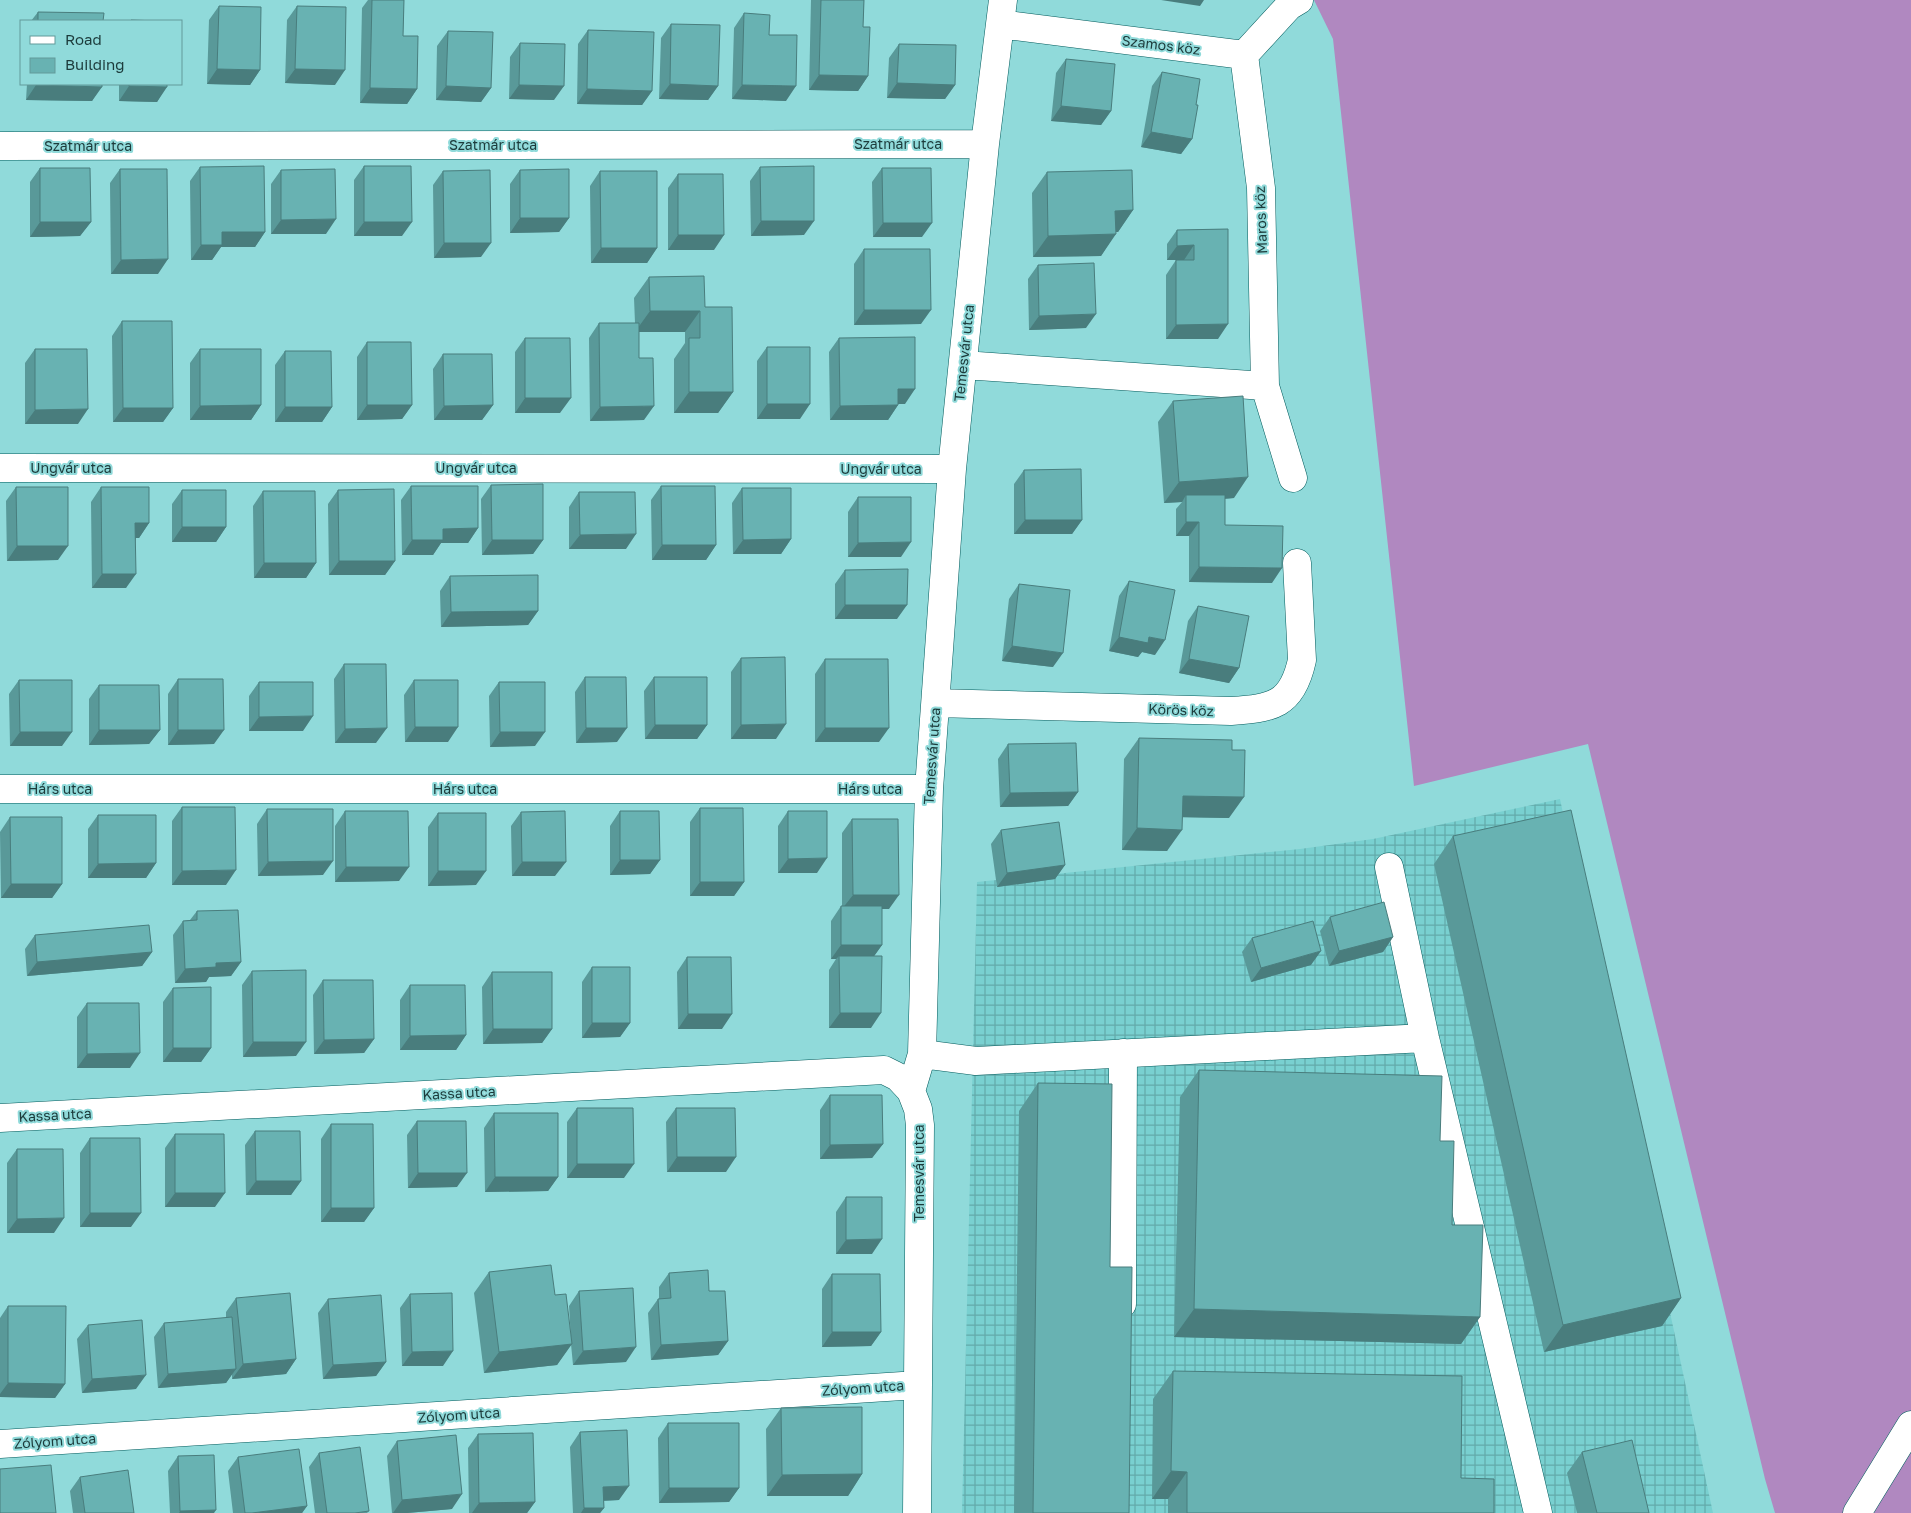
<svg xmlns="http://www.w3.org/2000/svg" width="1911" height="1513" font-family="'Golos Text',sans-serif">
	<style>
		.industrial { fill: url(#industrial-grid) }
		.pitch { fill: #b088c0 }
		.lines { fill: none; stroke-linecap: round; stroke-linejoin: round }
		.minor-casing { stroke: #005b5c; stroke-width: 29 }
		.minor { stroke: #fff; stroke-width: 28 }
		.wall { fill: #599999 }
		.shaded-wall { fill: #497d7d }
		.building { fill: #68b2b2; stroke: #497d7d }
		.labels { text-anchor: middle; stroke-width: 4; stroke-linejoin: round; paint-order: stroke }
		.street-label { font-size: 14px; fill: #1c3b3b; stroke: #90dada }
	</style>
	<defs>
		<pattern id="industrial-grid" width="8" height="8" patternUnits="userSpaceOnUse" patternTransform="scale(1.25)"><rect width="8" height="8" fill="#79d0d0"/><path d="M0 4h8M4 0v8" fill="none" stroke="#62aaaa"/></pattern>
	</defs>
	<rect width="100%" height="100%" fill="#90dada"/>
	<path class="industrial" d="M1560 799 1713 1513H962L977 882 1300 849 1373 839Z"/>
	<path class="pitch" d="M1314 0H1911V1513H1775L1765 1479 1588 744 1414 786 1333 39Z"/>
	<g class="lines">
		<g class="minor-casing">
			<path id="minor" d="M1000 24 1244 55 1289 6 1299 0
				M0 146 985 144
				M963 365 1265 386 1261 188 1244 55
				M1265 386 1293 478
				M0 468 952 469
				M936 703 1231 711C1272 708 1292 706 1302 660L1297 563
				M0 789H929
				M1389 867 1425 1038 1538 1513
				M922 1054 976 1061 1425 1038
				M0 1118 884 1070 898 1077 911 1091
				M1122 1304 1123 1053
				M0 1444 918 1385
				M917 1513 920 1125 918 1109 911 1091 922 1054 929 789 952 469 985 144 1003 0
				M1857 1513 1911 1425"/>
		</g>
		<use href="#minor" class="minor"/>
	</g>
	<path class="wall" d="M368 0H404L403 36 417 89 407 104 360 103 362 8Z
		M811 0H864L863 27 868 76 858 91 809 90Z
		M219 6 260 70 250 85 207 84 209 20Z
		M297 6 335 85 285 83 287 20Z
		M38 12 103 21H31Z
		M744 13 769 35 786 101 732 99 734 28Z
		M671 24 718 86 708 100 659 99 661 38Z
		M588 30 652 91 642 105 577 104 578 44Z
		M448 31 491 88 481 102 436 100 437 46Z
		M520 43 554 100 509 99 510 57Z
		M899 44 955 85 945 99 887 98 889 58Z
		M1066 59 1111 111 1101 125 1051 121 1056 73Z
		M1162 72 1196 105 1192 139 1181 154 1141 147 1152 86Z
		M27 84H102L92 101 26 100Z
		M119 84H167L157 102 119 101Z
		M364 166 402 236H354V180Z
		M200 167 265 232 255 247H221L212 260H191L190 181Z
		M760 167 804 235 751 236 750 181Z
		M40 168 91 222 80 236 30 237V182Z
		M882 168 922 237H873L872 182Z
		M120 169 158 274H111L110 183Z
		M281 170 326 234H271V184Z
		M520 170 569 218 559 232 510 233V184Z
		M443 171 481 257 434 258 433 185Z
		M600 171 657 248 647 263H591L590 186Z
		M1047 172 1133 210 1118 232H1116L1101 256 1033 257 1032 193Z
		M678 174 714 250H668V188Z
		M1228 229 1218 339H1166V275L1176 260H1184H1167V244L1177 230Z
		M864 249 921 324 854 325V264Z
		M1038 265 1086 328 1029 330 1028 279Z
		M649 277 705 307 733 392 718 413H674V359L685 343V332H639V358L644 420 590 421 589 338 599 323H635L634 298Z
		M122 321 173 408 163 422H113L112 336Z
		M525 338 560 413H515V352Z
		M839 338 905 404H898V405L888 420H830L829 352Z
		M367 342 412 405 402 419 357 420V357Z
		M767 347 800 419H757V361Z
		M35 349 78 424H25V363Z
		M200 349 261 405 251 420H190V363Z
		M285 351 332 407 322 422H275V365Z
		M443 354 493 405 482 420H434L433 369Z
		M1173 401 1234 498 1225 499V525L1272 583 1189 582V536H1176V509L1182 502 1164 503 1158 422Z
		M1024 470 1082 520 1072 534H1014V484Z
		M491 485 543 540 533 554 482 555 481 499Z
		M411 486 478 528 468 543H441L433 555H402L401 500Z
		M661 486 716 545 706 560H652L651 500Z
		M16 487 58 560 7 561 6 501Z
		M101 487 149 523 139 538H136L126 588H92L91 502Z
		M742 488 791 539 781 554H733L732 503Z
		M182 490 226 527 216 542H172V504Z
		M338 490 395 561 385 575H329L328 504Z
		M263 491 316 563 306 578H254L253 506Z
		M579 492 626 549H569V507Z
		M858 497 901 557H848V512Z
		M845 570 897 619H835V584Z
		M450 576 538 611 528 625 441 627 440 591Z
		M1129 581 1155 655 1142 652 1138 657 1109 651 1119 596Z
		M1019 584 1053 667 1002 661 1009 599Z
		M1198 606 1239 668 1229 683 1179 673 1188 621Z
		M741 658 776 739H731V672Z
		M825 659 879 742H815V674Z
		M344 664 376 743H335L334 679Z
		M585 677 617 742 576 743 575 692Z
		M654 677 707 725 697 739H645L644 691Z
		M178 679 214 744 168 745V694Z
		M19 680 62 746H10L9 694Z
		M414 680 448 742H405L404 695Z
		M259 682 303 731H249V696Z
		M499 682 535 746 490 747 489 696Z
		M99 685 160 730 149 744 89 745V699Z
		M1139 738 1229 818 1183 817 1167 851 1122 850 1124 759Z
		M1008 744 1078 792 1068 806 1000 807 998 759Z
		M182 807 226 885H172V821Z
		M700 808 744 882 734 896H690V822Z
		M267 809 323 875 258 876 257 824Z
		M345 811 399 881 335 882V826Z
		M620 811 660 860 650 874 610 875V826Z
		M788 811 817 873H778V826Z
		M521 812 555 876H512L511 826Z
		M438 813 476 885 428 886V827Z
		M98 815 156 863 146 878H88V829Z
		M10 817 62 884 52 898H1L0 832Z
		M852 819 889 909H882V945L874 956 871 1028H829V970L836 959H831V921L841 906H842V833Z
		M1001 830 1065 865 1055 879 997 887 991 844Z
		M1453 836 1681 1298 1662 1326 1544 1352 1434 864Z
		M197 911 241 962 231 976 209 977 206 982 175 983 173 935 183 921 190 920Z
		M1330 917 1393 937 1383 952 1329 966 1320 931Z
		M35 935 152 952 142 966 27 976 25 949Z
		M1252 938 1311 965 1251 982 1242 952Z
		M687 957 722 1029H678L677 972Z
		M592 967 630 1023 620 1037 582 1038V982Z
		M252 971 296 1056 243 1057 242 985Z
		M492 972 552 1029 542 1043 483 1044 482 987Z
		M323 980 374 1039 364 1053 314 1054 313 995Z
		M410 985 466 1035 456 1050H400V1000Z
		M173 988 211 1048 201 1062H163V1002Z
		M87 1003 130 1068H77V1017Z
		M1199 1070 1440 1141 1452 1225 1480 1317 1461 1344 1174 1337 1180 1097Z
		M1038 1083 1110 1267 1129 1513H1014L1019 1111Z
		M830 1095 883 1144 872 1158 820 1159V1110Z
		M577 1108 624 1178H567V1122Z
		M676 1108 726 1172H667L666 1122Z
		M494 1113 558 1177 548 1191 485 1192 484 1128Z
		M417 1121 457 1187 408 1188 407 1135Z
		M331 1124 374 1208 364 1222H321V1139Z
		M255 1131 301 1181 291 1195H246L245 1145Z
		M175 1134 215 1207H165V1148Z
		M90 1138 131 1227H80V1153Z
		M17 1149 54 1233H7V1163Z
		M846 1197 872 1254H836V1212Z
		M489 1272 555 1295 571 1339 569 1306 579 1291 626 1362 573 1365 571 1344 557 1365 484 1373 474 1293Z
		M669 1273 709 1291 728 1341 718 1355 651 1360 648 1313 658 1299H659V1287Z
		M832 1274 881 1332 871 1346 822 1347V1289Z
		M410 1294 443 1366H402L400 1308Z
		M236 1298 296 1359 286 1374 232 1379V1374L226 1383 158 1388 154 1337 164 1323 226 1318V1312Z
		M328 1299 386 1362 376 1376 323 1379 318 1313Z
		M8 1306 65 1384 55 1398 0 1397V1318Z
		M88 1325 136 1389 82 1393 77 1339Z
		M1173 1371 1461 1478 1494 1513H1168V1499H1152L1153 1399Z
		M781 1408 862 1474 848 1496H767L766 1429Z
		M668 1423 739 1488 729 1502 659 1503 658 1438Z
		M580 1432 619 1500 604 1501V1508L600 1513H573L570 1447Z
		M478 1434 535 1502 527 1513H469L468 1448Z
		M397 1441 452 1509 407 1513H392L387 1456Z
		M1582 1452 1649 1513H1577L1567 1473Z
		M319 1453 369 1511 367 1513H315L309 1467Z
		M178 1456 214 1513H170L168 1471Z
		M238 1457 307 1506 302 1513H233L228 1471Z
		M80 1477 134 1513H73L70 1491Z"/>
	<path class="shaded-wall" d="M1161 0H1204L1200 6Z
		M217 69 260 70 250 85 207 84Z
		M295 69 345 70 335 85 285 83Z
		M819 75 868 76 858 91 809 90Z
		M897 83 955 85 945 99 887 98Z
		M670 84 718 86 708 100 659 99Z
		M36 85 102 87 92 101 26 100Z
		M519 85 564 86 554 100 509 99Z
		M742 85 796 86 786 101 732 99Z
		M129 86 167 87 157 102 119 101Z
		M446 86 491 88 481 102 436 100Z
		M370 88 417 89 407 104 360 103Z
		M587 89 652 91 642 105 577 104Z
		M1061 106 1111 111 1101 125 1051 121Z
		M1151 132 1192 139 1181 154 1141 147Z
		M1133 210 1118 232H1101L1115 211Z
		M520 218H569L559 232 510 233Z
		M336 219 326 234H271L281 220Z
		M761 221H814L804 235 751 236Z
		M40 222H91L80 236 30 237Z
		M364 222H412L402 236H354Z
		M883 223H932L922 237H873Z
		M222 232H265L255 247H221L212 260H191L201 245Z
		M1116 234 1101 256 1033 257 1048 236Z
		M678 235H724L714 250H668Z
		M444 243H491L481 257 434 258Z
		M1194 245 1184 260H1167L1177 246Z
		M601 248H657L647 263H591Z
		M168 259 158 274H111L121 260Z
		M864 310H931L921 324 854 325Z
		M650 311H700L685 332H635Z
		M1096 314 1086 328 1029 330 1039 316Z
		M1228 324 1218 339H1166L1176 325Z
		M898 389H915L905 404H888Z
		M689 392H733L718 413H674Z
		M525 398H571L560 413H515Z
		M767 404H810L800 419H757Z
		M261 405 251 420H190L200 406Z
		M367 405H412L402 419 357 420Z
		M493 405 482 420H434L444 406Z
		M898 405 888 420H830L840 406Z
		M654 406 644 420 590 421 600 407Z
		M285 407H332L322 422H275Z
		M123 408H173L163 422H113Z
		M88 409 78 424H25L35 410Z
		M1248 477 1234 498 1186 501V495L1182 502 1164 503 1179 482Z
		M1025 520H1082L1072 534H1014Z
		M1186 522H1199L1189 536H1176Z
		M135 523H149L139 538H125Z
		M182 527H226L216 542H172Z
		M478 528 468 543H441L433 555H402L412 540 443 529Z
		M636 534 626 549H569L580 535Z
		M791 539 781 554H733L743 540Z
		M492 540H543L533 554 482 555Z
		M911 542 901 557H848L858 543Z
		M662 545H716L706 560H652Z
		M17 546H68L58 560 7 561Z
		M339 561H395L385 575H329Z
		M264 563H316L306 578H254Z
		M1199 567 1282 568 1272 583 1189 582Z
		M102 574H136L126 588H92Z
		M845 605H907L897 619H835Z
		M538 611 528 625 441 627 451 612Z
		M1119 637H1149L1165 640 1155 655 1142 652 1138 657 1109 651Z
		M1012 646 1063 653 1053 667 1002 661Z
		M1189 659 1239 668 1229 683 1179 673Z
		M313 716 303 731H249L259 717Z
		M786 724 776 739H731L741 725Z
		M655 725H707L697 739H645Z
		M415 727H458L448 742H405Z
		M387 728 376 743H335L345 729Z
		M586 728H627L617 742 576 743Z
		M825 728H889L879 742H815Z
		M99 730H160L149 744 89 745Z
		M178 730H224L214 744 168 745Z
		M20 732H72L62 746H10Z
		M500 732H545L535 746 490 747Z
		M1078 792 1068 806 1000 807 1010 793Z
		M1183 796 1244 797 1229 818 1168 817Z
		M1137 828 1182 830 1167 851 1122 850Z
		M827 858 817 873H778L788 859Z
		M620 860H660L650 874 610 875Z
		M333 861 323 875 258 876 268 862Z
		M522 862H566L555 876H512Z
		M156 863 146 878H88L98 864Z
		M1065 865 1055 879 997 887 1007 873Z
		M346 867H409L399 881 335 882Z
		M236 870 226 885H172L182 871Z
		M438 871H486L476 885 428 886Z
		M700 882H744L734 896H690Z
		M11 884H62L52 898H1Z
		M853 895H899L889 909H842Z
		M1393 937 1383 952 1329 966 1339 951Z
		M841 945H882L872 959 839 956 836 959H831Z
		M1321 951 1311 965 1251 982 1261 968Z
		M152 952 142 966 27 976 37 962Z
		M241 962 231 976 209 977 206 982 175 983 185 969 216 963Z
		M840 1013H881L871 1028H829Z
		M688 1014H732L722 1029H678Z
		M592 1023H630L620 1037 582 1038Z
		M493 1029H552L542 1043 483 1044Z
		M466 1035 456 1050H400L410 1036Z
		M374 1039 364 1053 314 1054 324 1040Z
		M253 1042H306L296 1056 243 1057Z
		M173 1048H211L201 1062H163Z
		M140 1053 130 1068H77L87 1054Z
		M883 1144 872 1158 820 1159 830 1145Z
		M677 1157H736L726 1172H667Z
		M577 1164H634L624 1178H567Z
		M418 1173H467L457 1187 408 1188Z
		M495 1177H558L548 1191 485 1192Z
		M256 1181H301L291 1195H246Z
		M175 1193H225L215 1207H165Z
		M331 1208H374L364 1222H321Z
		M90 1213H141L131 1227H80Z
		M64 1218 54 1233H7L17 1219Z
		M882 1239 872 1254H836L846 1240Z
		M1681 1298 1662 1326 1544 1352 1563 1325Z
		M1194 1309 1480 1317 1461 1344 1174 1337Z
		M832 1332H881L871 1346 822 1347Z
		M728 1341 718 1355 651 1360 661 1345Z
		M572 1344 557 1365 484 1373 499 1352Z
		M636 1347 626 1362 573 1365 583 1351Z
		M453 1351 443 1366H402L412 1352Z
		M296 1359 286 1374 232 1379 243 1364Z
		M386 1362 376 1376 323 1379 333 1365Z
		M236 1369 226 1383 158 1388 168 1374Z
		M146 1375 136 1389 82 1393 92 1379Z
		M8 1383 65 1384 55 1398 0 1397V1394Z
		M1171 1471 1187 1472 1168 1499H1152Z
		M862 1474 848 1496H767L782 1475Z
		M629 1486 619 1500 593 1501 603 1487Z
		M669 1488H739L729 1502 659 1503Z
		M462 1494 452 1509 407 1513H393L402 1500Z
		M535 1502 527 1513H472L479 1503Z
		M307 1506 302 1513H252Z
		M584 1508H604L600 1513H581Z
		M216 1510 214 1513H179L180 1511Z"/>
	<path class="building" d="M372 0H404L403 36H418L417 89 370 88Z
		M821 0H864L863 27H870L868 76 819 75Z
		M219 6 261 7 260 70 217 69Z
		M297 6 346 7 345 70 295 69Z
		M38 12 104 13 103 21H38Z
		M744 13 770 15 769 35H797L796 86 742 85Z
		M131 20 158 21H131Z
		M671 24 720 25 718 86 670 84Z
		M588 30 654 32 652 91 587 89Z
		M448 31 493 32 491 88 446 86Z
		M520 43 565 44 564 86 519 85Z
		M899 44 956 45 955 85 897 83Z
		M1066 59 1115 64 1111 111 1061 106Z
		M1162 72 1200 79 1196 105H1198L1192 139 1151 132Z
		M36 84H102V87L36 85Z
		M129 84H167V87L129 86Z
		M264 166 265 232H222V245H201L200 167Z
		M364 166H411L412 222H364Z
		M814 166V221H761L760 167Z
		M40 168H90L91 222H40Z
		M882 168H931L932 223H883Z
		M120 169H167L168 259 121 260Z
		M335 169 336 219 281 220V170Z
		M569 169V218H520V170Z
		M490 170 491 243H444L443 171Z
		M1132 170 1133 210 1115 211 1116 234 1048 236 1047 172Z
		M600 171H657V248H601Z
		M678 174H723L724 235H678Z
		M1228 229V324L1176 325V260H1194V245L1177 246V230Z
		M864 249H930L931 310H864Z
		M1094 263 1096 314 1039 316 1038 265Z
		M704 276 705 307H732L733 392H689V338H700V311H650L649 277Z
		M122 321H172L173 408H123Z
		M599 323H639V358H653L654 406 600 407Z
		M915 337V389H898V405L840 406 839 338Z
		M525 338H570L571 398H525Z
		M367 342H411L412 405H367Z
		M767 347H810V404H767Z
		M35 349H87L88 409 35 410Z
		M200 349H261V405L200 406Z
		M285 351H331L332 407H285Z
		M443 354H492L493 405 444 406Z
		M1243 396 1248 477 1179 482 1173 401Z
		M1081 469 1082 520H1025L1024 470Z
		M543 484V540H492L491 485Z
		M411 486H478V528L443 529V540H412Z
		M661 486H715L716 545H662Z
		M16 487H68V546H17Z
		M101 487H149V523H135L136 574H102Z
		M742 488H791V539L743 540Z
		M394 489 395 561H339L338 490Z
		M182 490H226V527H182Z
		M263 491H315L316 563H264Z
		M579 492H635L636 534 580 535Z
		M1186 495H1225V525L1283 526 1282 568 1199 567V522H1186Z
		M858 497H911V542L858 543Z
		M908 569 907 605H845V570Z
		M538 575V611L451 612 450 576Z
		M1129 581 1175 590 1165 640 1149 637 1148 643 1119 637Z
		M1019 584 1070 590 1063 653 1012 646Z
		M1198 606 1249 616 1239 668 1189 659Z
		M785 657 786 724 741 725V658Z
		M825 659H888L889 728H825Z
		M344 664H386L387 728 345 729Z
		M585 677H626L627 728H586Z
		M654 677H707V725H655Z
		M178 679H223L224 730H178Z
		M19 680H72V732H20Z
		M414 680H458V727H415Z
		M259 682H313V716L259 717Z
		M499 682H545V732H500Z
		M99 685H159L160 730H99Z
		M1139 738 1232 740V750H1245L1244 797 1183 796 1182 830 1137 828Z
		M1076 743 1078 792 1010 793 1008 744Z
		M182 807H235L236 870 182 871Z
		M700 808H743L744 882H700Z
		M267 809H333V861L268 862Z
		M1571 810 1681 1298 1563 1325 1453 836Z
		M345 811H408L409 867H346Z
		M565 811 566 862H522L521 812Z
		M620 811H659L660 860H620Z
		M788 811H827V858L788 859Z
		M438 813H486V871H438Z
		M98 815H156V863L98 864Z
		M10 817H62V884H11Z
		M852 819H898L899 895H853Z
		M1059 822 1065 865 1007 873 1001 830Z
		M1384 902 1393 937 1339 951 1330 917Z
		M841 906H882V945H841Z
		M238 910 241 962 216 963V967L185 969 183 921 197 920V911Z
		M1313 921 1321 951 1261 968 1252 938Z
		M149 925 152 952 37 962 35 935Z
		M839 956H882L881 1013H840Z
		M687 957H731L732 1014H688Z
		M592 967H630V1023H592Z
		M306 970V1042H253L252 971Z
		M492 972H552V1029H493Z
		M323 980H373L374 1039 324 1040Z
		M410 985H465L466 1035 410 1036Z
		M211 987V1048H173V988Z
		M87 1003H139L140 1053 87 1054Z
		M1199 1070 1442 1076 1440 1141H1454L1452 1225H1483L1480 1317 1194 1309Z
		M1038 1083 1112 1084 1110 1267H1132L1129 1513H1033Z
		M830 1095H882L883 1144 830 1145Z
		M577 1108H633L634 1164H577Z
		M676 1108H735L736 1157H677Z
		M494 1113H558V1177H495Z
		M417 1121H466L467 1173H418Z
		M331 1124H373L374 1208H331Z
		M255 1131H300L301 1181H256Z
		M175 1134H224L225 1193H175Z
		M90 1138H140L141 1213H90Z
		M17 1149H63L64 1218 17 1219Z
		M846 1197H882V1239L846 1240Z
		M551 1265 555 1295 566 1294 572 1344 499 1352 489 1272Z
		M708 1270 709 1291H725L728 1341 661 1345 658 1299 671 1298 669 1273Z
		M832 1274H880L881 1332H832Z
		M633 1288 636 1347 583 1351 579 1291Z
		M290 1293 296 1359 243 1364 236 1298Z
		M452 1293 453 1351 412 1352 410 1294Z
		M381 1295 386 1362 333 1365 328 1299Z
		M8 1306H66L65 1384 8 1383Z
		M232 1317 236 1369 168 1374 164 1323Z
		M142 1320 146 1375 92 1379 88 1325Z
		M1173 1371 1462 1376 1461 1478 1494 1479V1513H1187V1472L1171 1471Z
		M862 1407V1474L782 1475 781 1408Z
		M668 1423H739V1488H669Z
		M627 1430 629 1486 603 1487 604 1508H584L580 1432Z
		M533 1433 535 1502 479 1503 478 1434Z
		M456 1435 462 1494 402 1500 397 1441Z
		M1632 1440 1649 1513H1597L1582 1452Z
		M360 1447 369 1511 355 1513H327L319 1453Z
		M299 1449 307 1506 252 1513H245L238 1457Z
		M214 1455 216 1510 180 1511 178 1456Z
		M51 1465 56 1513H0V1469Z
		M128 1470 134 1513H85L80 1477Z"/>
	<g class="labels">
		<g class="street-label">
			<text transform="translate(1161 45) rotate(7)" y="5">Szamos köz</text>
			<text x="898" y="149">Szatmár utca</text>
			<text x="493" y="150">Szatmár utca</text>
			<text x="88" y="151">Szatmár utca</text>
			<text transform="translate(1261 220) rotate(-92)" y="5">Maros köz</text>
			<text transform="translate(964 353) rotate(-84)" y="5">Temesvár utca</text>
			<text x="71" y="473">Ungvár utca</text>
			<text x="476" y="473">Ungvár utca</text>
			<text x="881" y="474">Ungvár utca</text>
			<text transform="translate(1181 710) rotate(2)" y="5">Körös köz</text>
			<text transform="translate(932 756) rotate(-86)" y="5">Temesvár utca</text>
			<text x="60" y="794">Hárs utca</text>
			<text x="465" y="794">Hárs utca</text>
			<text x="870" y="794">Hárs utca</text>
			<text transform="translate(459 1093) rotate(-3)" y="5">Kassa utca</text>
			<text transform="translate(55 1115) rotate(-3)" y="5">Kassa utca</text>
			<text transform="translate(919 1173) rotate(-90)" y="5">Temesvár utca</text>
			<text transform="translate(863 1388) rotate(-4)" y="5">Zólyom utca</text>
			<text transform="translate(459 1415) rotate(-4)" y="5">Zólyom utca</text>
			<text transform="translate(55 1441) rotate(-4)" y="5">Zólyom utca</text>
		</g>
	</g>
	<rect x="20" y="20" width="162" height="65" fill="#90dada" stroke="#629a9a"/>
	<rect x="30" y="36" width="25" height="8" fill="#ffffff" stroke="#629a9a"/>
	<text x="65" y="45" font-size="15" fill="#1c3b3b">Road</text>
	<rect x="30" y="58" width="25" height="15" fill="#68b2b2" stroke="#629a9a"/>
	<text x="65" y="70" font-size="15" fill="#1c3b3b">Building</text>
</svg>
